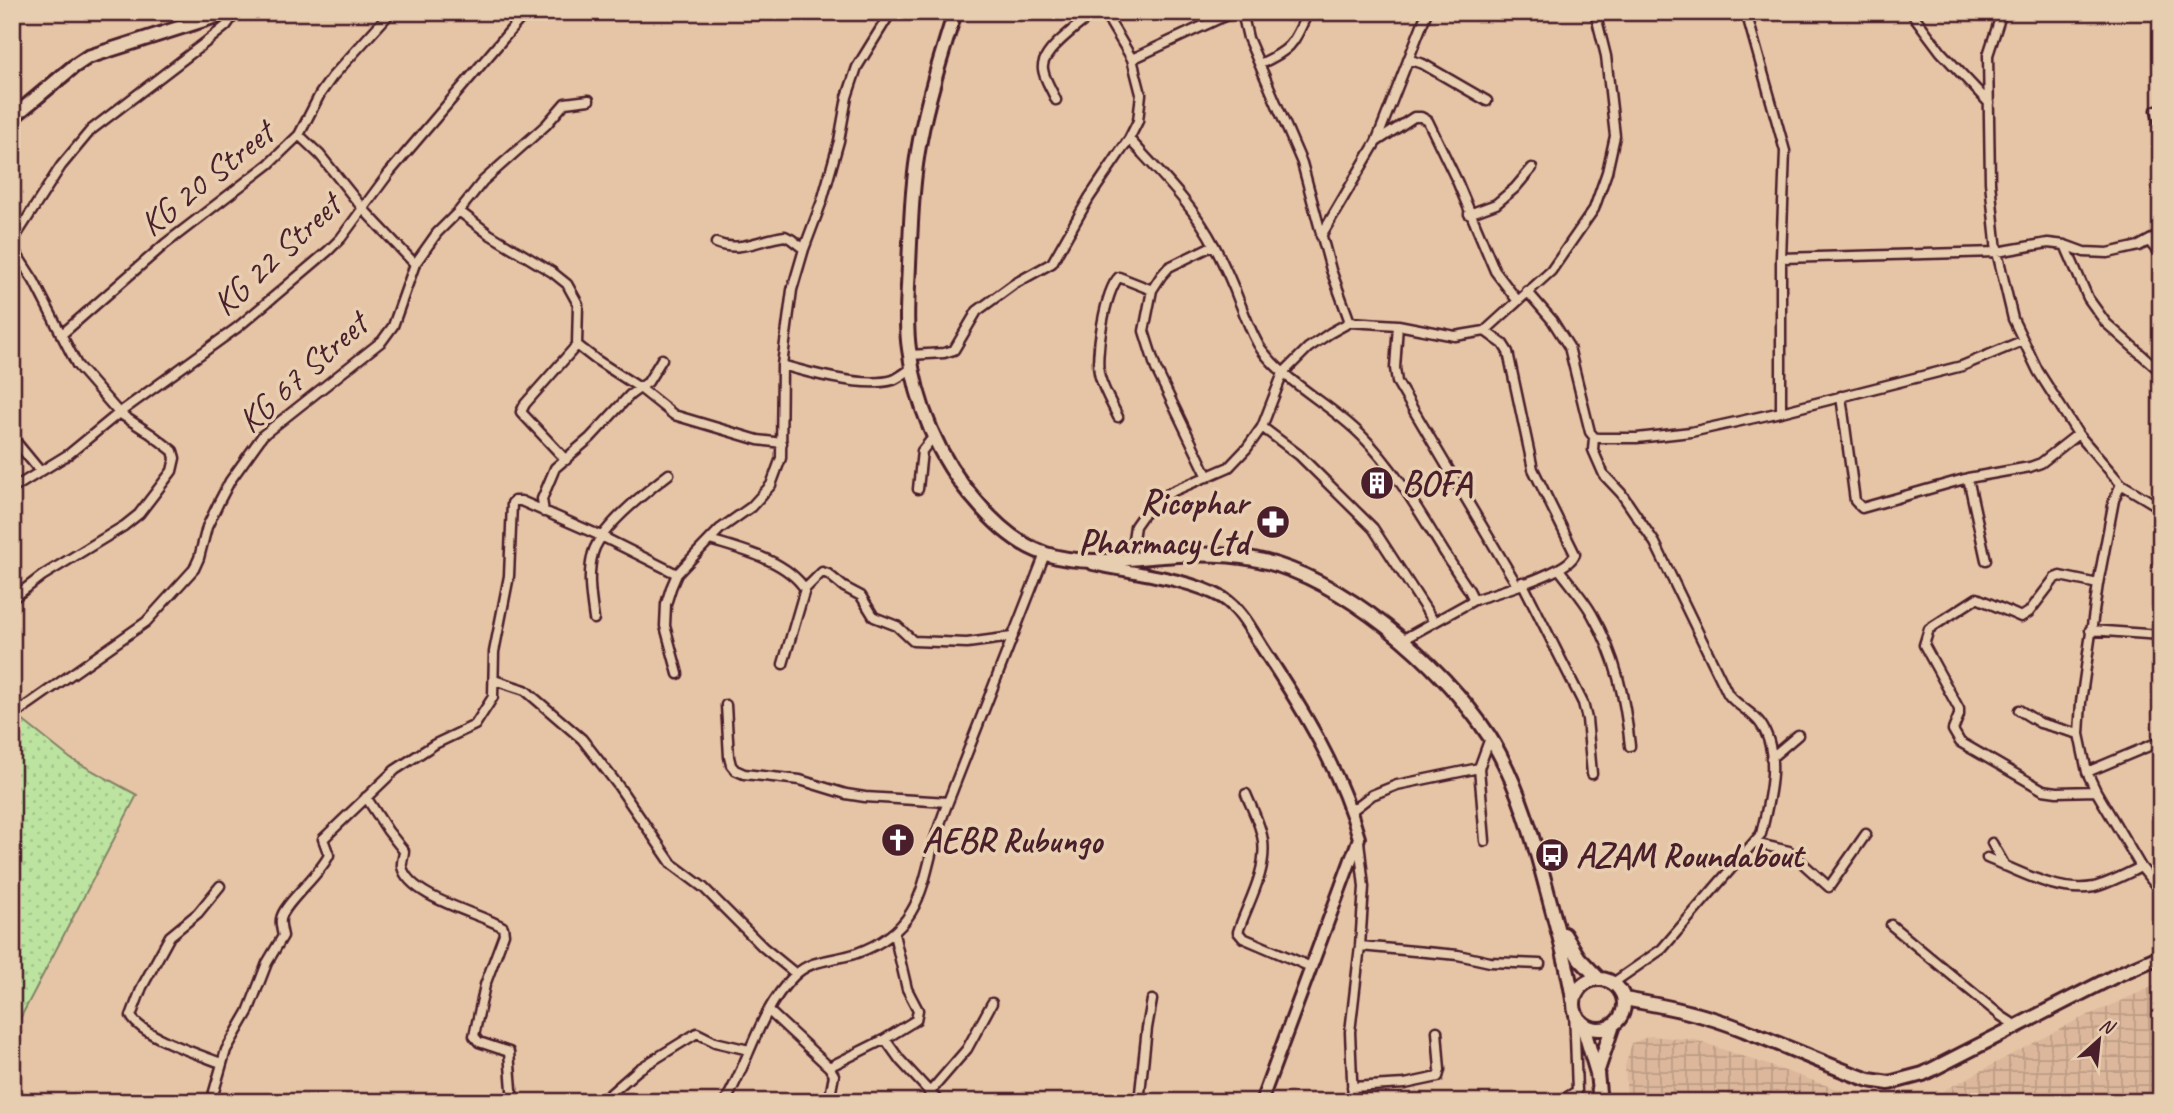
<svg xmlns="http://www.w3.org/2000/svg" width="2173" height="1114" font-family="Caveat,sans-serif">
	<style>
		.industrial { fill: url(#industrial-grid) }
		.grass { fill: url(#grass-dots); stroke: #838266; stroke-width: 2 }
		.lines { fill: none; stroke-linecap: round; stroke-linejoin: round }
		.minor-casing { stroke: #4a1f2b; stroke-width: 13 }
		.tertiary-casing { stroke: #4a1f2b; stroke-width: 16 }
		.secondary-casing { stroke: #4a1f2b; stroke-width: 18 }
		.minor { stroke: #e8ceb0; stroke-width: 8 }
		.tertiary { stroke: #e8ceb0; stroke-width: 10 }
		.secondary { stroke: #e8ceb0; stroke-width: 12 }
		.labels { text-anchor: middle; stroke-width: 7; stroke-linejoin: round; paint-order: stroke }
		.street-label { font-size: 35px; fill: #4a1f2b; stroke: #e8ceb0 }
		.poi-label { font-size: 35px; font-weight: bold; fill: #4a1f2b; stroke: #e8ceb0; text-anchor: start }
	</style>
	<defs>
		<pattern id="industrial-grid" width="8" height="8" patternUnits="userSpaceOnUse" patternTransform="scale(1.75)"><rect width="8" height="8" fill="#dcb79b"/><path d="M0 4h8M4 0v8" fill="none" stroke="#be9d86"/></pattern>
		<pattern id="grass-dots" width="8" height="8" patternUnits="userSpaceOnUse" patternTransform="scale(1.75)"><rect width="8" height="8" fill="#bce4a0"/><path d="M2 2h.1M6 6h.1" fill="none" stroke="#a3c38a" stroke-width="1.8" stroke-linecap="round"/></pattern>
	</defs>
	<rect width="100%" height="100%" fill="#e6c5a7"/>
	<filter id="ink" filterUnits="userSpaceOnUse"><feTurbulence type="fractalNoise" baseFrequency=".0143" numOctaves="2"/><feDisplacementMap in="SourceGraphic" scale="14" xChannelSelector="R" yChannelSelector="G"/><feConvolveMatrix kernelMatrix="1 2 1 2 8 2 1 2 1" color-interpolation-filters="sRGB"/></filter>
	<g filter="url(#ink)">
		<path class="industrial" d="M2161 983V1102H1904L1926 1100 2075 1021Z
			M1650 1036 1696 1040 1874 1102H1627L1625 1066 1632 1043Z"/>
		<path class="grass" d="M21 719 71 759 137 795 12 1034V725Z"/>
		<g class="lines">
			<g class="minor-casing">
				<path id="minor" d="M1242 12 1248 38 1302 163 1331 270 1350 322
					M1746 12 1785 151 1781 258V412
					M1911 12 1941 52 1989 103
					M2002 12 1988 55 1990 182 1997 252 2013 319 2038 371 2078 434 2121 484 2114 500 2098 584 2081 702 2079 734 2087 772 2096 791 2141 867 2161 892
					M1132 59 1233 12
					M1408 59 1423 64 1487 101
					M1260 64C1293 49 1293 44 1308 12
					M1056 100C1052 90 1044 79 1043 69 1040 51 1082 23 1095 12
					M2156 110 2161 130
					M299 135 320 155 364 210 415 264
					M1129 139C1160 173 1194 206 1215 247 1224 265 1232 282 1239 301 1246 317 1251 334 1261 349 1288 385 1331 404 1362 436 1406 480 1433 539 1469 590L1474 600 1402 640
					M1376 142 1414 117H1421L1428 121 1457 181 1495 271 1517 300
					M459 211 489 234 552 272 567 284 578 304 577 345
					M1469 214 1496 204 1515 188 1532 168
					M1321 236 1376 142 1427 12
					M2149 241 2161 256
					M12 242 61 166 91 130 206 42 226 26 236 12
					M716 243C740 253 760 239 785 236L791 239 804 249
					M2065 245 2088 298 2106 323 2161 372
					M12 247 34 281 77 365 119 413 151 434 173 451 175 458 172 471 139 514 124 526 42 576 12 599
					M1781 258 1997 252 2048 243 2065 245 2084 252 2108 253 2139 246 2161 234
					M1527 291 1552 320 1569 347 1590 432 1594 437 1598 438H1637L1691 432 1781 412 1962 366 2022 341
					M1398 325 1395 368 1397 382 1517 585
					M61 335 165 244 269 164 299 135 320 94 332 77 391 12
					M910 355 944 353 954 350 977 311 1014 284 1052 263 1089 198 1129 139 1138 121 1141 94 1132 59 1104 12
					M782 365C809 373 865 388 893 380 900 377 906 372 912 368
					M1841 396 1855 501 1862 508 1968 478 2030 467 2041 463 2078 434
					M1118 417C1112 404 1104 391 1100 377 1094 359 1105 290 1119 277L1152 290
					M1262 427 1299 455 1373 528 1434 622
					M12 437 40 471
					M1594 437 1593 450 1604 475 1621 493 1655 543 1728 694C1737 706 1751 711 1760 723 1782 753 1769 801 1761 834L1662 949 1613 983
					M566 460 521 412 525 404 577 345 595 359 640 388 674 415 758 440 782 443
					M1208 477 1156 369 1144 331 1152 290 1161 276 1169 267 1214 245
					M1968 478 1986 560
					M2121 484 2161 508
					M12 489 69 454 119 413 238 327 328 251 341 238 389 173 526 12
					M918 489 922 451 934 436
					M544 512 542 499 555 468 590 438 630 395 648 382 662 359
					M710 540C742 550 786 560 805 589L783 664
					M1130 559 1135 526 1142 516 1155 503 1171 492 1229 467 1247 448 1262 427 1283 373 1308 348 1330 333 1350 322 1398 325 1455 336 1485 331 1551 271 1594 209 1607 172 1615 136 1606 56 1595 12
					M1559 569C1570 584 1583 598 1592 614 1616 656 1625 698 1630 746
					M1522 582 1583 703 1587 719 1592 774
					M805 589 822 572 828 574 844 587 861 596 874 617 897 626 913 641 967 643 1012 637
					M1474 600C1494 593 1569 573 1575 554L1533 469 1508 352 1503 344 1485 331
					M594 619C591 598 587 575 593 553 600 528 648 490 669 474
					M2090 630 2161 635
					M678 674 665 626 666 604 671 588 677 574 694 556 720 529 751 507 771 485 781 458 782 365 792 290 804 249 822 201 839 141 847 97 857 67 891 12
					M494 680 525 690 582 739 617 784 672 864 704 888 763 947 796 974
					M726 705 729 757 731 765 735 770 744 774 800 780 846 794 865 797 948 802
					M2019 710 2040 723 2079 734
					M12 716 146 622 194 569 199 558 207 527 219 502 230 481 263 435 382 341 393 326 415 264 437 233 459 211 483 181 546 125 565 103 589 100
					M1771 758 1798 735
					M1479 768 1485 841
					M2087 772 2161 741
					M2096 791 2057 792 2043 790 1960 742 1953 730 1959 715V709L1924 645 1929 629 1977 598 2021 617 2029 612 2055 578 2060 576 2098 584
					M1246 794C1252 809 1261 825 1263 841 1267 873 1247 904 1238 932L1243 938 1311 967
					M366 797 388 831 404 851C404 856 401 862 402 867 410 898 480 913 503 927L504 934 485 985 474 1036 479 1042 509 1052 513 1102
					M1350 812 1372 795 1397 785 1479 768 1490 738
					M1754 843 1789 851 1829 887 1866 834
					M1992 843 2005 866
					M1987 858C2019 871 2058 894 2094 887 2110 883 2126 874 2141 867
					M220 886 198 913 170 936 142 987 131 1016C141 1036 200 1055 221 1063
					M1891 925 2001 1016 2018 1027
					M1360 946 1458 955 1490 962 1540 964
					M1574 1009 1577 1091 1576 1102
					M769 1011 829 1067 834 1075 831 1091 835 1102
					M885 1039 900 1060 939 1102
					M829 1067 885 1039 916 1020 918 1010 907 989 894 934
					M1352 1087 1405 1084 1438 1077 1440 1070 1437 1031
					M929 1093 967 1049 992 1003
					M211 1102 226 1050 248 1012 267 963 283 936C282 931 280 924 281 919 283 904 320 875 329 855L323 839 395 770 435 744 475 725 493 697 494 652 509 576 512 503 514 501H521L601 536 677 574
					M601 1102 639 1069 697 1033 715 1042 749 1050
					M725 1102C749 1062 759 1010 794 976 812 958 835 961 857 953 915 932 921 896 934 842 938 828 943 815 948 802L1045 554
					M1139 1102 1147 1028 1152 1000
					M1353 1102 1350 1032 1360 946 1364 887 1359 841
					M1559 1102 1577 1091"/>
			</g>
			<g class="tertiary-casing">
				<path id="tertiary" d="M1093 564C1133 573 1188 578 1223 598 1242 610 1253 634 1265 652 1304 711 1340 770 1359 838L1261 1102"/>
			</g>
			<g class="secondary-casing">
				<path id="secondary" d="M955 12C942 54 928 97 920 140 912 181 911 224 909 265 908 292 905 322 909 349 916 403 938 459 975 500 994 523 1017 545 1046 554 1090 568 1133 557 1178 555 1203 554 1229 554 1254 559 1341 576 1441 663 1489 736 1519 783 1535 845 1549 898 1558 932 1568 965 1573 1000
					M12 118 73 67 88 57 229 12
					M1564 934 1579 958 1598 978
					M1574 1004a25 25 0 1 1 50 0a25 25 0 1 1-50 0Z
					M1624 999C1665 1006 1705 1014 1744 1030 1786 1046 1826 1065 1869 1080L1889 1083 1923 1074 2119 974 2161 956
					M1582 1023 1597 1073 1600 1102
					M1597 1073 1613 1025"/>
			</g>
			<use href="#minor" class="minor"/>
			<use href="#tertiary" class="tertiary"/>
			<use href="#secondary" class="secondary"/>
		</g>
	</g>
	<defs>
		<g id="building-disc" transform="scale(1.75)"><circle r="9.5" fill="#4a1f2b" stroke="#e8ceb0"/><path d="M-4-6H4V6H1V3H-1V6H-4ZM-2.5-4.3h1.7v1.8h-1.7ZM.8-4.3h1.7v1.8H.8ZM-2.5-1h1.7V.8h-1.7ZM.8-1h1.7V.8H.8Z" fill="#fff"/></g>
		<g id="pharmacy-disc" transform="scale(1.75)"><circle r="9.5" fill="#4a1f2b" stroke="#e8ceb0"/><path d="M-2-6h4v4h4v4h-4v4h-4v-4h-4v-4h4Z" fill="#fff"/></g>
		<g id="church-disc" transform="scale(1.75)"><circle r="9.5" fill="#4a1f2b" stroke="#e8ceb0"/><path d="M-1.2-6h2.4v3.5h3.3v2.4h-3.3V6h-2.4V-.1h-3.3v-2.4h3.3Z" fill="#fff"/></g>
		<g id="bus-disc" transform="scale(1.75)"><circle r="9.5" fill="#4a1f2b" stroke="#e8ceb0"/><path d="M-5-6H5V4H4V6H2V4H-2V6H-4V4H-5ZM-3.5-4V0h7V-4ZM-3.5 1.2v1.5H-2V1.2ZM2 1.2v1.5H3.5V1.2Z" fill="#fff"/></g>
	</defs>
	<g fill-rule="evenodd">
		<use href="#building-disc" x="1377" y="483"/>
		<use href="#pharmacy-disc" x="1273" y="522"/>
		<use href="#church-disc" x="898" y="840"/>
		<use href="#bus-disc" x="1552" y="855"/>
	</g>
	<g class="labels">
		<g class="street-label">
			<text transform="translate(206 178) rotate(-39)" y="12">KG 20 Street</text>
			<text transform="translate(276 254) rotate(-43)" y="12">KG 22 Street</text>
			<text transform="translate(302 372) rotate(-42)" y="12">KG 67 Street</text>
		</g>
		<g class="poi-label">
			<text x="1402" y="495">BOFA</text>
			<text x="1248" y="514" text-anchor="end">Ricophar<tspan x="1248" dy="40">Pharmacy Ltd</tspan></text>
			<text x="922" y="852">AEBR Rubungo</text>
			<text x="1576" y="867">AZAM Roundabout</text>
		</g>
	</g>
	<rect width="2173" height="1114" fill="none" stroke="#e8ceb0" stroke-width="42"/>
	<rect x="21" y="21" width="2131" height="1072" fill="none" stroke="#4a1f2b" stroke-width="2.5" filter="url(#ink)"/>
	<g transform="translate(2099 1040) rotate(27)" stroke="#e8ceb0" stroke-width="5" paint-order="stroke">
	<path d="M0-5L12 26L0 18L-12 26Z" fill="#4a1f2b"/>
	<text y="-10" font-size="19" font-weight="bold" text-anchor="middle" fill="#4a1f2b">N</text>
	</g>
</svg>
